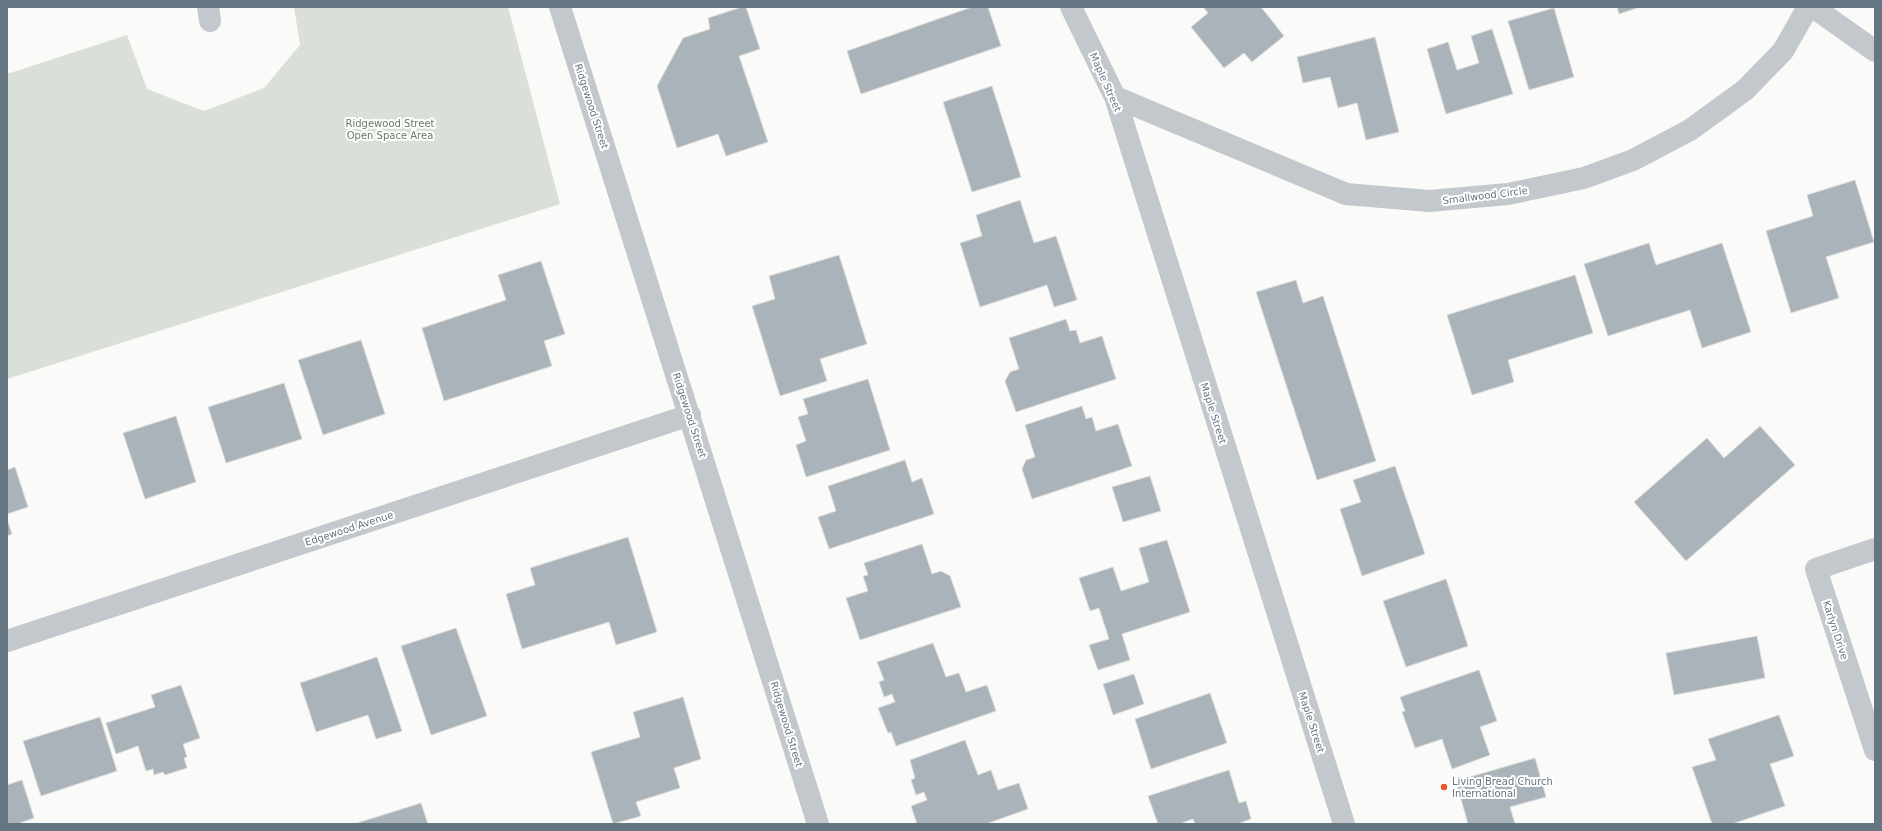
<svg xmlns="http://www.w3.org/2000/svg" width="1882" height="831" font-family="'DejaVu Sans',sans-serif">
	<style>
		.green { fill: #dadfd7 }
		.building { fill: #aab3b9; stroke: #dcdcda }
		.lines { fill: none; stroke-linecap: round; stroke-linejoin: round }
		.street { stroke: #c3c8cc; stroke-width: 22 }
		.poi-dot { fill: #e4572e; stroke: #fff; stroke-width: 1.5 }
		.labels { text-anchor: middle; stroke-width: 4; stroke-linejoin: round; paint-order: stroke }
		.street-label { font-size: 10px; fill: #657683; stroke: #fff }
		.park-label { font-size: 10px; fill: #687a64; stroke: #fff }
		.poi-label { font-size: 10px; fill: #657683; stroke: #fff; text-anchor: start }
	</style>
	<rect width="100%" height="100%" fill="#fafaf8"/>
	<path class="green" d="M294 7H508L560 204 7 379V74L127 35 147 89 204 111 264 88 300 45Z"/>
	<path class="building" d="M742 7H746L760 49 739 56 768 142 726 156 718 134 677 148 657 86 683 38 710 29 708 18Z
		M972 7H988L1001 46 861 94 847 51Z
		M1203 7H1261L1284 36 1252 62 1244 53 1224 68 1191 27 1208 13Z
		M1617 7H1640L1619 14Z
		M1554 8 1574 77 1529 90 1508 21Z
		M1492 29 1513 94 1446 114 1427 49 1448 42 1457 70 1479 63 1471 36Z
		M1375 37 1399 132 1366 140 1357 103 1338 108 1330 77 1303 83 1297 57Z
		M992 86 1021 177 972 192 943 102Z
		M1855 180 1874 242 1826 257 1839 298 1791 313 1766 231 1813 216 1807 195Z
		M1020 200 1034 243 1056 236 1077 300 1054 307 1047 285 980 307 960 243 982 236 976 215Z
		M1649 243 1656 265 1722 243 1751 332 1702 348 1690 310 1608 336 1584 264Z
		M839 255 867 344 820 359 827 381 780 396 752 306 775 299 769 276Z
		M541 261 565 334 544 341 552 366 444 401 422 328 506 300 498 275Z
		M1575 275 1593 333 1508 360 1514 382 1472 395 1447 315Z
		M1296 280 1303 303 1323 296 1376 461 1317 480 1256 292Z
		M1066 319 1070 331 1076 330 1080 343 1102 336 1116 379 1016 412 1005 381 1010 372 1019 369 1009 338Z
		M361 340 385 414 323 435 298 360Z
		M868 379 890 450 806 477 796 445 806 441 798 417 808 414 803 399Z
		M284 383 302 439 226 463 208 407Z
		M1082 406 1086 419 1092 417 1096 431 1118 424 1132 466 1032 499 1022 469 1026 460 1035 457 1025 425Z
		M176 416 196 482 145 499 123 433Z
		M1760 426 1795 465 1686 561 1634 502 1707 438 1724 458Z
		M905 460 912 482 922 478 934 514 829 549 818 517 836 511 828 486Z
		M1395 466 1425 554 1362 576 1340 509 1361 502 1353 480Z
		M15 467 28 507 7 514V470Z
		M1150 476 1161 511 1123 522 1112 487Z
		M7 519 12 534 7 536Z
		M628 537 657 632 616 645 609 622 522 649 506 594 535 585 530 568Z
		M1167 540 1190 612 1122 634 1130 660 1098 670 1089 645 1109 639 1099 608 1090 611 1079 578 1113 567 1121 591 1149 582 1139 548Z
		M922 544 932 574 941 571 950 576 961 607 860 640 846 598 868 591 863 576 868 575 864 563Z
		M1446 579 1468 646 1406 667 1383 601Z
		M456 628 487 716 431 735 401 646Z
		M1757 636 1765 678 1674 695 1666 653Z
		M933 643 946 677 959 673 966 692 987 685 996 711 896 746 891 732 888 733 878 708 895 702 892 694 884 697 879 682 884 680 877 662Z
		M377 657 402 731 376 739 368 715 316 732 300 683Z
		M1479 670 1497 721 1480 727 1490 755 1452 769 1442 739 1415 748 1402 712 1405 711 1400 697Z
		M1134 674 1144 704 1113 715 1103 684Z
		M181 685 200 738 183 744 187 757 184 758 187 768 165 775 163 772 154 775 153 769 146 771 138 746 116 754 106 723 155 707 151 695Z
		M1210 693 1227 743 1151 769 1135 719Z
		M683 697 701 759 674 768 680 788 636 802 641 816 613 824 591 752 640 737 633 712Z
		M1779 715 1794 756 1770 764 1785 806 1732 824H1712L1692 767 1716 760 1708 739Z
		M100 717 117 771 41 796 23 741Z
		M965 740 978 775 991 770 998 790 1019 783 1028 809 986 824H917L911 806 927 800 924 792 916 795 911 780 915 778 910 760Z
		M1535 758 1546 797 1510 807 1515 824H1468L1456 781Z
		M1229 770 1239 803 1246 801 1251 819 1237 824H1195L1193 819 1179 824H1158L1148 796Z
		M22 780 34 818 17 824H7V785Z
		M421 803 428 824H354Z"/>
	<g class="lines">
		<path class="street" d="M208 7 210 21
			M560 7 818 824
			M1071 7 1115 97 1344 824
			M1813 7 1875 51
			M1115 97 1346 194 1429 201 1508 194 1584 178 1633 160 1690 130 1745 90 1783 51 1808 7
			M1875 549 1816 569 1875 750
			M7 641 690 415"/>
	</g>
	<circle class="poi-dot" cx="1444" cy="787" r="4"/>
	<g class="labels">
		<g class="street-label">
			<text transform="translate(1106 82) rotate(66)" y="4">Maple Street</text>
			<text transform="translate(592 106) rotate(72)" y="4">Ridgewood Street</text>
			<text transform="translate(1485 195) rotate(-7)" y="4">Smallwood Circle</text>
			<text transform="translate(1214 413) rotate(72)" y="4">Maple Street</text>
			<text transform="translate(690 415) rotate(72)" y="4">Ridgewood Street</text>
			<text transform="translate(349 528) rotate(-18)" y="4">Edgewood Avenue</text>
			<text transform="translate(1836 630) rotate(72)" y="4">Karlyn Drive</text>
			<text transform="translate(1312 722) rotate(72)" y="4">Maple Street</text>
			<text transform="translate(787 724) rotate(73)" y="4">Ridgewood Street</text>
		</g>
		<g class="park-label">
			<text x="390" y="127">Ridgewood Street<tspan x="390" dy="12">Open Space Area</tspan></text>
		</g>
		<g class="poi-label">
			<text x="1452" y="785">Living Bread Church<tspan x="1452" dy="12">International</tspan></text>
		</g>
	</g>
	<rect width="1882" height="831" fill="none" stroke="#657683" stroke-width="16"/>
</svg>
